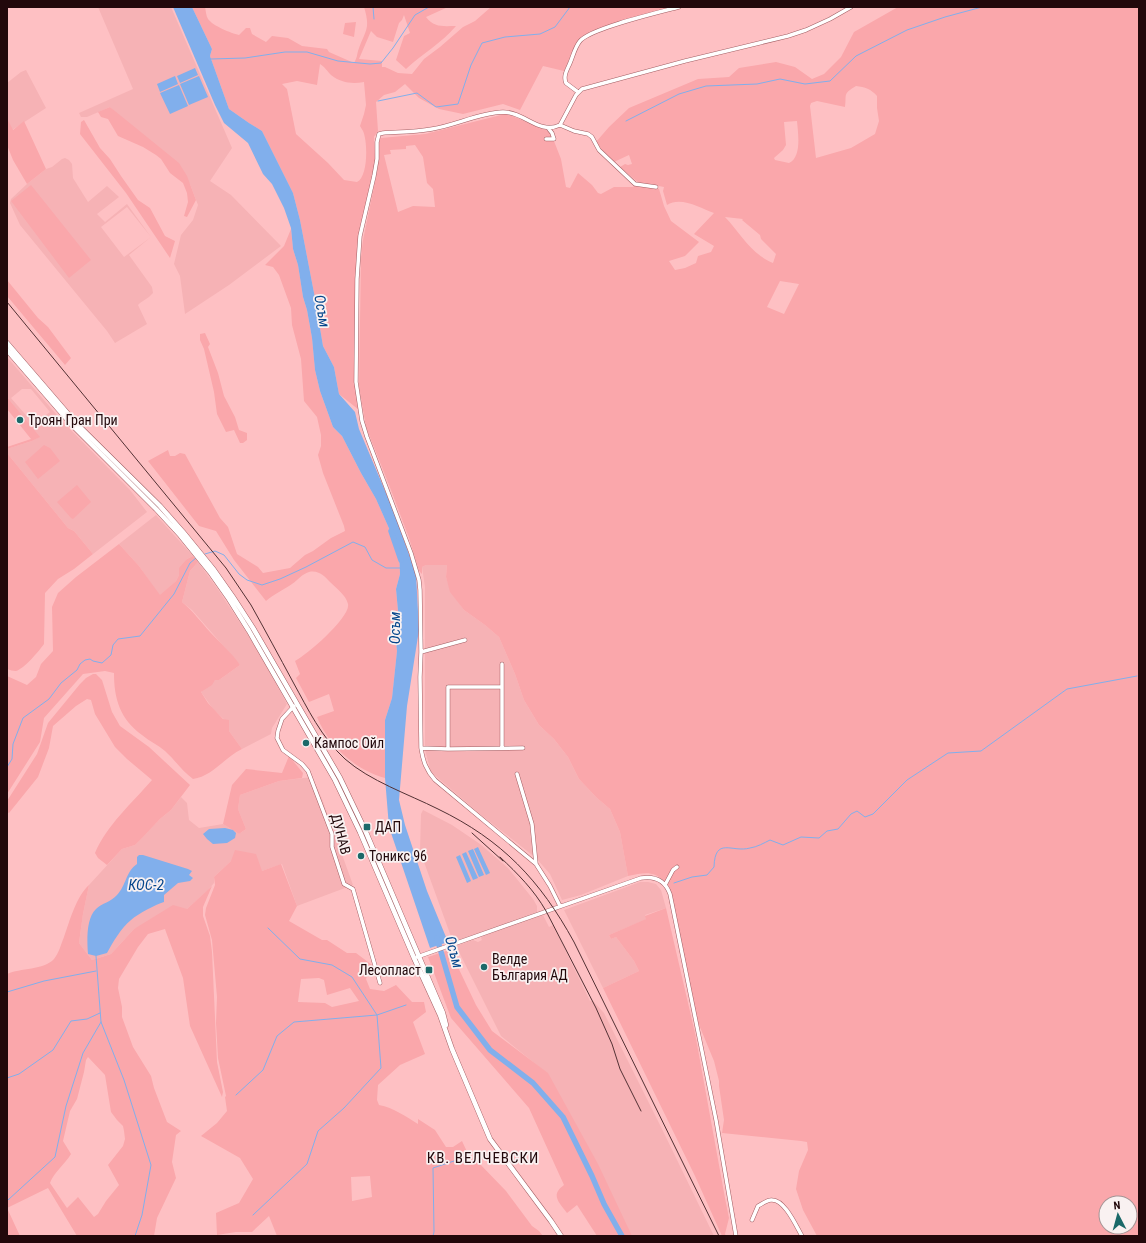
<svg xmlns="http://www.w3.org/2000/svg" width="1146" height="1243" font-family="'Roboto Condensed',sans-serif">
	<style>
		.built { fill: #f6b2b5; fill-rule: evenodd }
		.green { fill: #faa7ab; fill-rule: evenodd }
		.water { fill: #81afec }
		.lines { fill: none; stroke-linecap: round; stroke-linejoin: round }
		.stream { stroke: #81afec; stroke-width: 1 }
		.river { stroke: #81afec; stroke-width: 5.5 }
		.minor-casing { stroke: #a25e63; stroke-width: 4.5 }
		.major-casing { stroke: #a25e63; stroke-width: 5.5 }
		.minor { stroke: #fff; stroke-width: 3.5 }
		.major { stroke: #fff; stroke-width: 4.5 }
		.rail { stroke: #533134; stroke-width: 1 }
		.poi-dot { fill: #1b6969; stroke: #f9f1f1; stroke-width: 1.5 }
		.labels { text-anchor: middle; stroke-width: 3.5; stroke-linejoin: round; paint-order: stroke }
		.poi-label { font-size: 14px; fill: #22080b; stroke: #f9f1f1; text-anchor: start }
		.street-label { font-size: 14px; fill: #22080b; stroke: #f9f1f1 }
		.water-label { font-size: 15px; font-style: italic; fill: #05468c; stroke: #f9f1f1 }
		.neighbourhood-label { font-size: 15px; letter-spacing: 1px; fill: #22080b; stroke: #f9f1f1 }
	</style>
	<rect width="100%" height="100%" fill="#fec0c3"/>
	<path class="built" d="M98 7H171L232 148 210 181 231 195 281 246 229 285 185 314 180 276 174 264 181 235 193 220 198 205 190 184 110 107 87 117H81L79 113 133 89Z
		M26 70 46 108 12 130 7 118V83L21 72Z
		M65 158 69 160 72 164 73 178 88 202 107 186 119 197 97 214 105 222 127 204 151 237 129 255 152 287 153 293 149 297 140 303 138 305 147 324 115 343 107 331 20 225 10 203 11 199 27 184 46 169 52 167 62 159ZM127 207 151 237 124 257 101 227Z
		M7 357 62 421 130 490 147 512 93 554 74 531 68 528 7 453V449L32 441 39 437 7 397ZM22 389H31L50 412 39 420 31 421 11 398Z
		M156 515 193 556 187 559 176 581 160 596 139 566 119 544Z
		M198 562 219 591 248 635 265 663 287 704 272 728 271 734 242 749 229 731V724L213 709 201 692 215 680H219L240 665 192 610 182 602 190 571Z
		M426 565H447L446 577 451 592 464 610 485 625 499 637 515 674 524 700 539 725 554 739 568 757 579 779 597 798 610 809 620 832 628 876 581 895 562 900 550 874 536 858 480 814 431 772 425 750V587L422 567Z
		M312 777 322 799 353 885 297 906 282 864 262 871 231 861 214 877V883L208 890 187 909 134 929 111 954 92 960 79 943 83 914 89 885 122 849 135 845 160 819 171 810 181 797 187 803 189 820 199 828 223 824 239 834 246 829 238 809 240 795 279 781Z
		M423 810 452 825 480 844 508 868 533 899 537 906V912L453 942 420 851 421 814Z
		M640 882H648L656 884 661 890 666 908 645 915 647 919 609 935 611 939 616 937 634 961 639 971 603 988 564 910Z
		M543 915 549 927 553 925 590 1001H593L604 1013 661 1127 714 1236H631L548 1074 501 1036 456 946 473 940 478 942 482 940 481 938 483 936Z"/>
	<path class="green" d="M192 7H205C206 11 206 16 208 19 213 26 231 33 239 35L246 28H250L252 34 266 42 272 36 288 38 302 46 327 49 329 52 354 63C357 58 357 55 358 51 365 30 371 30 364 7H448L426 17C434 28 444 26 456 26 442 43 422 54 406 69L396 60 404 36 410 33 404 15 402 20 399 23 393 42 377 37 371 31 359 59 382 61V67H385L398 73 412 74 424 59 440 47 463 27 475 21 491 7H671L590 32 578 40 564 71 543 66 520 110 503 104 463 114 439 109 419 98 405 84 395 92 384 95 376 102 378 131 374 137 375 161 372 179 359 249 356 373 359 410 339 394 334 367 323 346 315 298 300 220 293 193 262 131 249 123 229 109 210 56 212 49ZM320 64C325 67 327 71 331 75 341 83 352 84 364 82L366 105 364 114 360 126C361 128 362 129 363 131 368 142 368 177 357 182L344 180 328 163 296 134 287 89 282 84 297 81 317 85Z
		M898 7H1139V1236H817L803 1210 796 1189 799 1171 808 1150 807 1142 801 1141 722 1133 724 1120 719 1086V1081L714 1061 697 1020 685 962 665 882C653 870 644 873 628 876L620 832 610 809 597 798 579 779 568 757 554 739 539 725 524 700 515 674 499 637 485 625 464 610 450 592 446 577 447 565H426L422 567V574L419 571 409 538 389 485 366 427 359 387 361 257 363 240 378 167V140L381 138 425 134 505 114 510 115 548 131H550L561 159 566 187 570 188 578 173 592 185 598 193 601 194 614 187H633L636 184 651 186 659 189 664 206 671 221 699 242 685 256 669 261 675 270 685 268 696 263 698 256 711 252 714 246 694 234 714 213C700 208 681 196 667 205L663 191 664 187 648 184H640L620 167 625 164 628 165 632 164 629 155 616 161 615 162 614 161 612 162 596 142 609 127 629 108 698 79 729 77 739 68 776 62 795 67 812 79 824 74 841 57 854 32ZM856 86C865 87 871 89 877 96V108L879 121 875 134 851 148 816 158 810 106 811 103 817 101 845 107C847 95 842 94 856 86ZM797 121C798 133 802 157 789 163L775 160 774 158 783 150 786 145 784 122ZM415 145 423 157 427 183 433 189 435 207 413 206 398 212 384 155 391 154 390 150 406 149V146ZM725 217 743 219 742 220 760 235 761 239 776 254 773 263C750 253 742 235 725 217ZM780 281 799 284 784 314 767 307ZM1106 1203H1130V1227H1106Z
		M356 22 354 37 343 34 345 23Z
		M110 107 179 163 187 176 196 200 187 217 184 216 188 202 187 193 183 183 170 173 161 159 156 155 143 147 118 136 108 119 101 117 98 112Z
		M7 118 13 130 24 121 46 169 27 184 13 160 7 145Z
		M84 120 100 148 110 159 121 176 138 200 150 208 165 236 175 241 170 258 126 193 80 134 81 122Z
		M31 185 91 260 69 278 11 201Z
		M291 229 293 249 298 265 303 297 307 310 312 338 315 370 320 391 333 427 342 436 361 473 376 499 399 551 400 574 396 589 398 611 394 626 397 651 392 698 385 720V778C355 770 328 745 317 717L334 711 329 694 309 702 296 678 300 674 295 661C307 655 351 617 348 604 346 595 336 588 330 582 324 576 319 570 309 572 302 574 298 580 292 584 283 590 274 594 266 601L234 560 216 531 199 526 148 461 168 450 170 456H175L180 453 185 454 220 518 228 527 237 554 258 567 263 573 290 568 305 555 313 551 331 538 345 531 344 526 323 473 318 455 321 446V435L317 417 304 401 301 359 292 325 291 308 279 275 273 267 265 265 284 246Z
		M7 280 38 318 48 327 71 358 65 365 7 296Z
		M205 333 210 344 208 347 218 373 224 396 235 417 239 430 247 433V440L243 443H240L234 430 226 432 217 414 214 392 204 349 200 340V334Z
		M7 397 40 437 32 441 7 449V447L31 439 7 409Z
		M44 445 50 448 60 461 38 479 25 462Z
		M7 453 68 528 74 531 93 554 74 569 58 579 45 593 44 644C39 651 24 669 16 671 13 671 10 670 7 669Z
		M77 485 91 502 73 519 71 518 57 502Z
		M119 544 139 566 160 595 176 581 179 575V568L187 559 193 556 198 562 190 571 182 602C193 611 201 622 210 632 220 643 232 653 240 665L219 680H215L212 685 201 692 208 703 223 719 229 720V731L242 749C225 757 213 776 193 779 182 771 175 760 165 751 158 745 149 741 142 735 120 719 114 699 114 673L105 671 83 674 44 718 40 742 7 794V676L27 685 36 677 41 664 53 651 52 607 58 593 76 577Z
		M93 674H96L102 680 112 712 120 726 149 747 190 785 171 810 160 819 142 838 135 845 122 849 107 865 98 858 95 853C107 825 132 803 152 780L127 759 115 747 95 714 91 700 87 699 76 706 53 726 49 748 38 777 9 813 7 812V801L37 754 48 723 80 684 86 678Z
		M289 756 303 773 302 778 279 781 240 795 238 809 246 829 239 834 223 824 232 785 246 769 282 773Z
		M235 850 256 854 262 871 281 864 297 906 289 921 322 940H327L347 953H356L372 965 366 979 370 989 384 991 396 985 412 1002H424L426 1012 413 1022 425 1054 400 1065 378 1085 377 1100 379 1105C394 1108 405 1116 418 1124V1119L435 1130 446 1147H453L462 1141 469 1156 477 1161 506 1191 532 1226 539 1231 543 1236H277L269 1216 252 1232H236L217 1235 216 1213 239 1203 253 1179 240 1158 201 1136 217 1123 227 1111 225 1097 226 1096 218 1058 216 1023 217 997 212 940 205 915 206 908 215 885 214 877 231 861ZM319 978 324 980 327 995 350 988 359 1001 332 1007 325 1003 298 1002 301 979ZM370 1176 372 1197 352 1201 351 1177Z
		M89 885 83 914 79 943 92 960 111 954 134 929 173 905 187 909 212 886 203 907V916L210 936 212 952 217 1062 223 1092 222 1097 190 1026 183 978 166 932 165 929 148 934 138 947 119 979 118 988 122 1007V1017L133 1047 151 1076 154 1088 167 1122 181 1131 176 1135 172 1162 176 1178 157 1218 154 1236H77L48 1188 7 1208 20 1236H7V974C20 968 44 970 54 959 59 953 61 944 64 937 70 920 76 897 89 885ZM88 1057 105 1075 111 1112 117 1120 123 1126 124 1131 125 1139 123 1146 108 1165 119 1185 106 1201 98 1214 94 1217 78 1197 67 1208 50 1183C54 1172 65 1164 71 1154L63 1141 70 1111 77 1099 84 1072 86 1060Z
		M666 908 695 1033 725 1198 729 1218 725 1234 726 1236H722L695 1176 603 988 639 971 634 961 616 937 611 939 609 935 646 919 645 916Z
		M452 949 456 963 476 1005 492 1031 548 1073 598 1164 632 1236H597L577 1205 567 1213C559 1202 550 1195 564 1185L529 1108 451 1018 428 957Z"/>
	<path class="water" d="M173 7H192L212 49 210 56 229 109 249 123 262 131 293 193 300 220 315 298 323 346 334 367 339 394 355 412 359 429 394 512 416 574 419 630 407 706 399 800 405 825 427 891 448 942 430 948 389 827 385 778V720L392 698 397 651 394 626 398 611 396 589 400 574 399 551 376 499 361 473 342 436 333 427 320 391 315 370 312 338 307 310 303 297 298 265 293 249 291 228 284 208 272 184 263 174 248 143 224 123 215 105Z
		M195 68 198 75 180 83 177 76Z
		M175 76 178 84 160 92 157 84Z
		M199 76 208 97 189 105 180 84Z
		M179 85 188 106 170 114 160 93Z
		M225 828 233 830 236 833 235 838 227 843 213 844 207 839 203 834 209 829Z
		M478 847 490 873 486 875 474 849Z
		M473 849 484 875 479 877 468 851Z
		M466 852 478 878 473 880 462 854Z
		M139 855H143L188 869 192 871 189 875 193 878 190 881 178 883 164 895V902C155 905 139 913 131 920 121 928 113 942 107 953L96 956 88 954C87 942 86 918 96 909 102 903 111 902 117 895 126 886 126 871 137 864V857Z
		M460 855 471 881 467 883 456 857Z"/>
	<g class="lines">
		<path class="stream" d="M373 7 374 19
			M211 59 245 58 285 52H307L338 61 370 64 381 63 393 48 415 15 429 7
			M378 101 417 93 436 107 458 104 471 65 482 43 505 37 540 34 555 27 570 7
			M626 121 679 94 706 86 757 84 780 79 805 84 830 81 856 56 907 30 945 17 982 7
			M205 554 215 551 224 555 239 574 247 580 262 585 280 579 306 567 353 542 365 547 372 560 386 568H400
			M7 767 12 759 13 744 23 718 49 699 61 683 77 670 80 664 85 660 90 659 93 661 102 663 111 655 113 645 118 639 140 636 174 594 190 563 196 558
			M674 883 692 877 707 875 714 867C715 836 732 853 750 848 757 847 764 843 770 840L783 845 801 837 819 838 827 831 838 829 851 814 857 811 865 817 873 814 907 780 948 753 981 751 1067 689 1137 676
			M96 956 101 1022 124 1080 151 1165 142 1215 135 1236
			M7 992 44 981 96 971
			M7 1078 19 1074 53 1050 71 1021 87 1019 100 1013
			M236 1095 263 1070 277 1036 294 1022 377 1015 352 977 332 965 300 959 268 928
			M8 1200 55 1157 66 1106 83 1053 101 1022
			M253 1215 307 1164 318 1131 344 1108 381 1068 377 1015 406 1005
			M433 1236 434 1232 433 1168 454 1161"/>
		<path class="river" d="M391 531 401 560
			M437 938 457 1007 490 1050 533 1083 563 1117 592 1176 604 1204 622 1236"/>
		<g class="minor-casing">
			<path id="minor" d="M578 92 566 83C563 76 567 70 570 63 573 56 575 47 580 41 591 28 660 12 679 7
				M560 125 574 131 588 134 592 137 599 150 635 184 656 187
				M546 139H554L552 133 548 128
				M421 652 465 640
				M502 664V748
				M294 706 282 719 278 731 277 738 283 750 302 764 308 771 332 834V847L344 884 353 889 380 983
				M421 748 448 749 523 748
				M448 749V687H502
				M517 774 532 824 536 864
				M665 885 673 870 677 867
				M560 906 550 886 536 864 435 780C426 770 423 761 421 748L420 677 421 652 420 590 419 580 411 553 367 437 362 421 356 382 357 279 360 236 374 176 377 159V142L379 134 383 133C399 132 416 132 432 129 456 125 479 113 503 112 525 112 539 135 560 125L576 95 582 89 685 61 788 36 806 30 830 19 851 7
				M417 957 641 878C654 876 665 880 670 894L716 1120 736 1236
				M752 1220 758 1206C762 1204 768 1199 772 1200 785 1200 796 1226 802 1236"/>
		</g>
		<g class="major-casing">
			<path id="major" d="M7 343 75 422 160 506 183 532 214 570 233 597 253 628 340 778 365 830 443 1013 446 1025
				M7 350 72 425 156 509 180 535 210 572 229 599 249 631 335 780 360 832 414 958 440 1015 452 1049 490 1139 551 1221 561 1236"/>
		</g>
		<use href="#minor" class="minor"/>
		<use href="#major" class="major"/>
		<path class="rail" d="M7 302 226 568 251 605C265 630 279 656 293 682 308 709 321 737 345 759 370 781 408 794 438 809 502 840 540 880 574 942L719 1236
			M472 833 503 861
			M500 857C518 874 534 890 546 911L596 1008 612 1044 620 1069 641 1111"/>
	</g>
	<g class="poi-dot">
		<circle cx="20" cy="420" r="4"/>
		<circle cx="306" cy="743" r="4"/>
		<rect x="363" y="823" width="8" height="8" rx="2"/>
		<circle cx="361" cy="856" r="4"/>
		<circle cx="484" cy="967" r="4"/>
		<rect x="425" y="966" width="8" height="8" rx="2"/>
	</g>
	<g class="labels">
		<g class="poi-label">
			<text x="28" y="425">Троян Гран При</text>
			<text x="314" y="748">Кампос Ойл</text>
			<text x="375" y="832">ДАП</text>
			<text x="369" y="861">Тоникс 96</text>
			<text x="492" y="964">Велде<tspan x="492" dy="16">България АД</tspan></text>
			<text x="421" y="975" text-anchor="end">Лесопласт</text>
		</g>
		<g class="street-label">
			<text transform="translate(341 834) rotate(75)" y="5">ДУНАВ</text>
		</g>
		<g class="water-label">
			<text transform="translate(322 311) rotate(80)" y="5">Осъм</text>
			<text transform="translate(395 628) rotate(-90)" y="5">Осъм</text>
			<text x="146" y="890">КОС-2</text>
			<text transform="translate(454 952) rotate(74)" y="5">Осъм</text>
		</g>
		<g class="neighbourhood-label">
			<text x="483" y="1163">КВ. ВЕЛЧЕВСКИ</text>
		</g>
	</g>
	<rect width="1146" height="1243" fill="none" stroke="#22080b" stroke-width="16"/>
	<g transform="translate(1118 1215) rotate(354)"><circle r="19" fill="#f9f1f1" stroke="#a39495"/>
	<path d="M0-3L7 15L0 10L-7 15Z" fill="#1b6969"/>
	<text y="-6" font-size="11" font-weight="bold" text-anchor="middle" fill="#22080b">N</text>
	</g>
</svg>
